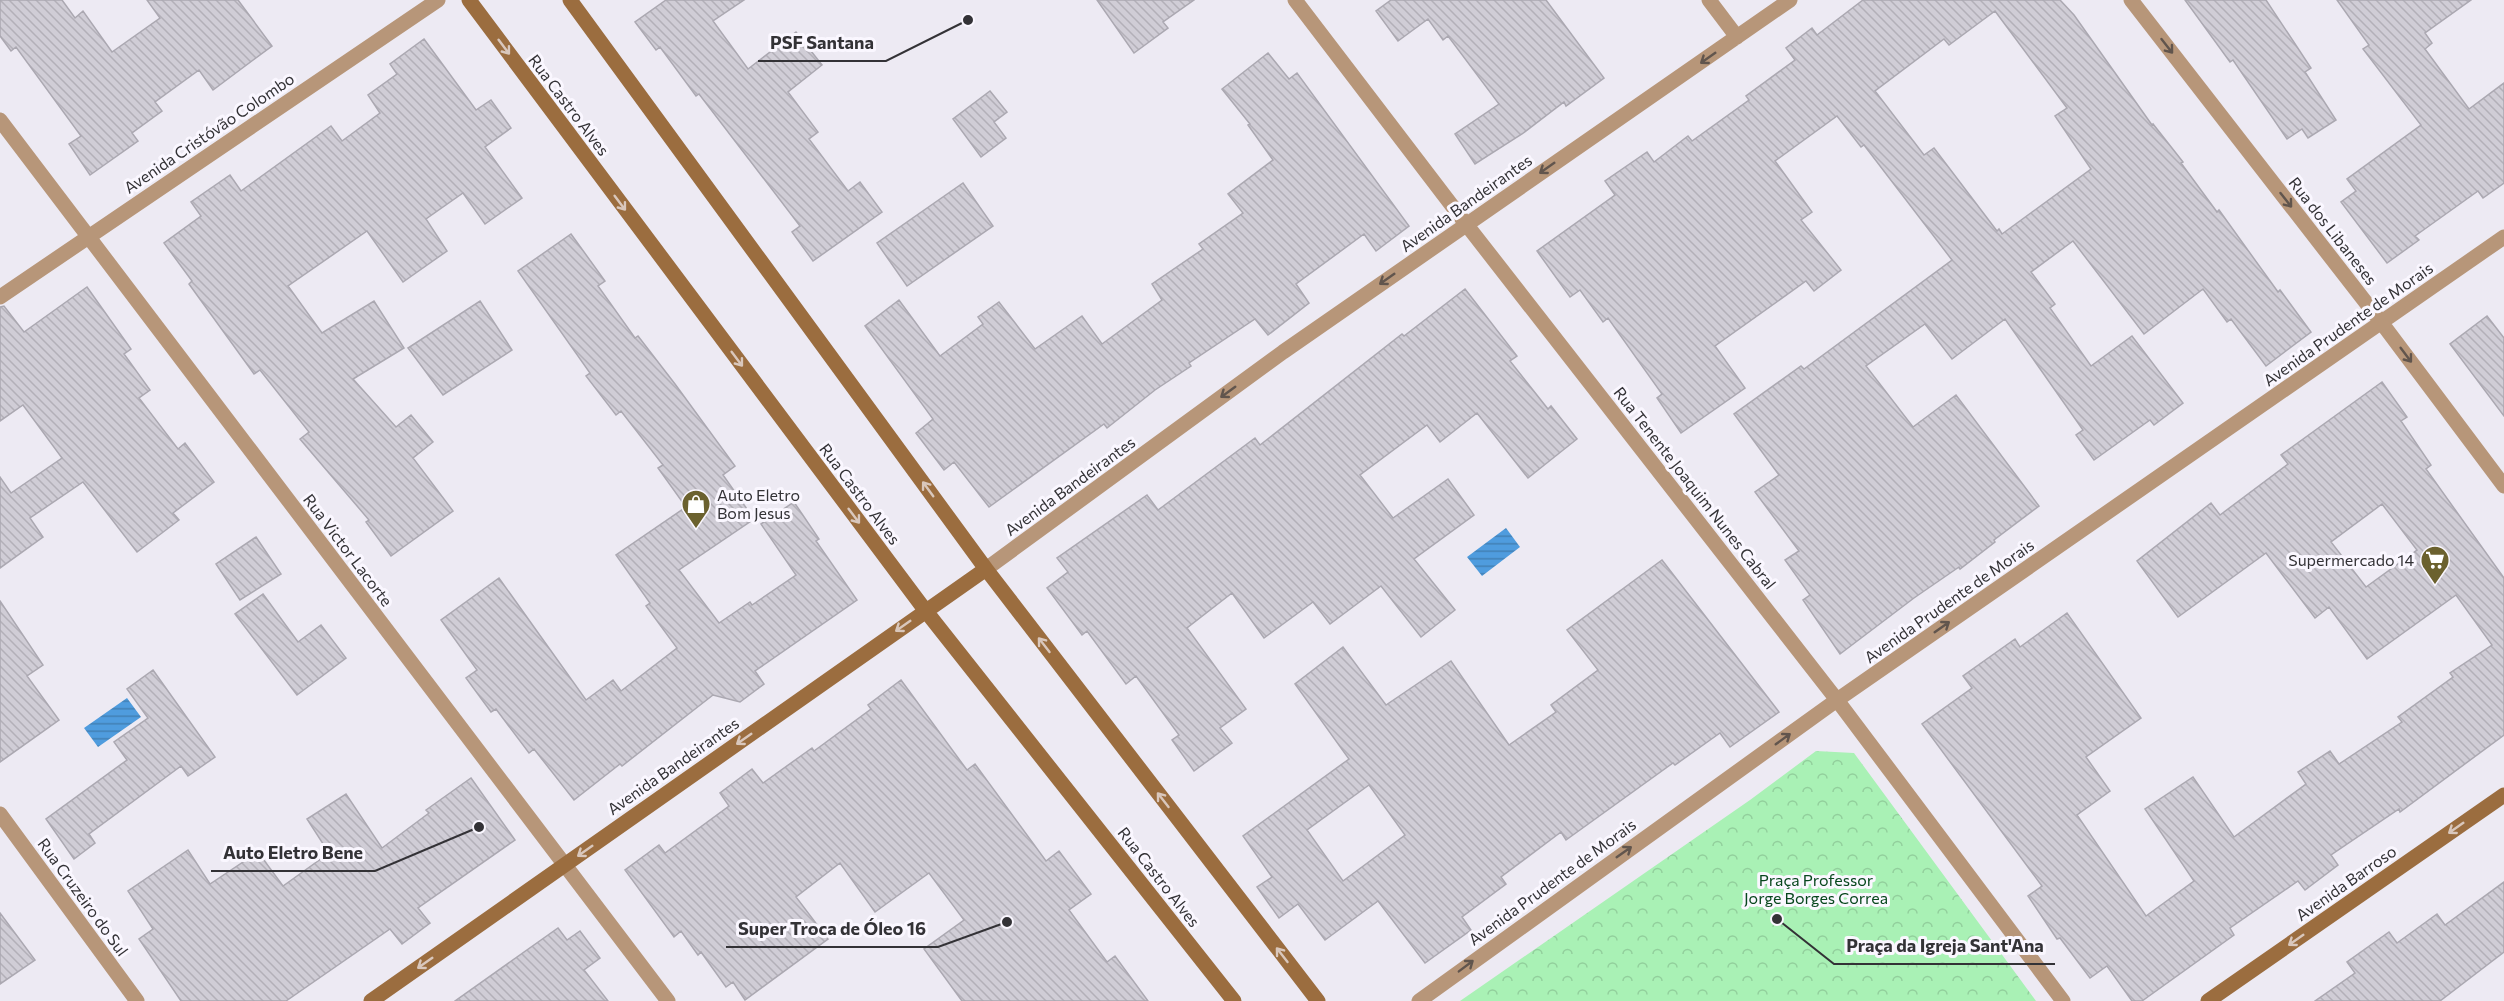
<svg xmlns="http://www.w3.org/2000/svg" width="2504" height="1001" font-family="Commissioner,sans-serif">
	<style>
		.park { fill: url(#park-crowns) }
		.water { fill: url(#water-rules) }
		.building { fill: url(#building-back-hatch); stroke: #aba8b1; stroke-width: 1.5; fill-rule: evenodd }
		.lines { fill: none; stroke-linecap: round; stroke-linejoin: round }
		.street { stroke: #b79679; stroke-width: 15 }
		.secondary { stroke: #9b6d3f; stroke-width: 15 }
		.oneway { stroke: #61554d }
		.oneway2 { stroke: #d9c7bc }
		.labels { text-anchor: middle; stroke-width: 6; stroke-linejoin: round; paint-order: stroke }
		.street-label { font-size: 16px; fill: #333236; stroke: #faf7ff }
		.poi-label { font-size: 16px; fill: #333236; stroke: #faf7ff; text-anchor: start }
		.park-label { font-size: 16px; fill: #07471d; stroke: #faf7ff }
		.leader { fill: none; stroke: #333236; stroke-width: 2 }
		.callout-dot { fill: #333236; stroke: #faf7ff; stroke-width: 2 }
		.callout-label { font-size: 18px; text-anchor: middle; font-weight: bold; fill: #333236; stroke: #faf7ff; stroke-width: 6; stroke-linejoin: round; paint-order: stroke }
	</style>
	<defs>
		<pattern id="park-crowns" width="20" height="18" patternUnits="userSpaceOnUse" patternTransform="scale(1.5)"><rect width="20" height="18" fill="#a9f1b5"/><path d="M2 6a3 3 0 1 1 6 0M12 15a3 3 0 1 1 6 0" fill="none" stroke="#92cf9c"/></pattern>
		<pattern id="water-rules" width="6" height="5" patternUnits="userSpaceOnUse" patternTransform="scale(1.5)"><rect width="6" height="5" fill="#4f9cde"/><path d="M0 2.5h6" fill="none" stroke="#4280b5"/></pattern>
		<pattern id="building-back-hatch" width="6" height="6" patternUnits="userSpaceOnUse" patternTransform="scale(1.5)"><rect width="6" height="6" fill="#d0cdd6"/><path d="M-1 5l2 2M0 0l6 6M5-1l2 2" fill="none" stroke="#b3b0b8"/></pattern>
	</defs>
	<rect width="100%" height="100%" fill="#edeaf3"/>
	<path class="park" d="M1816 751 1854 753 2036 1001H1460L1750 800Z"/>
	<path class="water" d="M1506 528 1520 547 1482 576 1467 557Z
		M127 698 141 717 98 747 84 728Z"/>
	<path class="building" d="M0 0H62L75 18 83 11 112 52 160 18 147 0H238L272 46 213 90 199 70 155 102 162 111 132 133 138 141 90 175 69 144 81 136 16 47 11 51 0 36Z
		M666 0H744L713 21 748 69 796 32 822 65 788 92 818 132 809 139 848 191 860 182 882 212 813 261 792 232 800 226 699 94 696 96 660 47 656 50 635 22Z
		M1097 0H1194L1163 22 1168 28 1134 53Z
		M1391 0H1546L1604 78 1566 106 1564 102 1522 134 1475 164 1455 134 1499 104 1448 36 1443 40 1428 19 1398 41 1376 11Z
		M1863 0H2060L2074 15 2152 125 2153 124 2183 162 2181 163 2217 212 2219 210 2278 292 2280 290 2311 332 2266 366 2231 319 2227 322 2203 289 2144 334 2073 241 2031 272 2055 304 2050 308 2091 366 2132 336 2183 403 2154 425 2150 420 2094 460 2076 435 2083 430 2005 319 1952 359 1925 324 1866 366 1913 427 1956 395 2039 506 1994 540 1995 542 1960 569 1959 567 1914 598 1840 654 1803 600 1810 595 1785 560 1799 551 1755 492 1779 475 1734 414 1801 366 1804 369 1952 260 1864 145 1861 147 1837 116 1775 161 1812 212 1801 220 1841 270 1814 291 1806 281 1715 346 1745 388 1681 433 1657 398 1662 394 1608 318 1603 322 1580 290 1570 297 1537 251 1615 195 1605 181 1647 152 1654 162 1688 136 1692 141 1749 100 1746 96 1795 60 1786 48 1812 28 1817 35ZM1995 11 2067 108 2055 116 2091 169 2002 234 1999 229 1997 231 1934 148 1924 155 1875 91 1944 39 1949 45Z
		M2185 0H2266L2311 68 2305 72 2336 120 2308 138 2302 129 2287 139 2233 60 2230 62Z
		M2337 0H2471L2425 33 2432 43 2425 49 2469 109 2504 83V183L2483 198 2478 191 2415 236 2419 240 2387 263 2341 202 2356 191 2347 179 2421 125 2363 49 2369 45Z
		M424 39 476 110 491 100 511 128 485 147 522 198 485 224 463 193 426 219 447 251 403 282 367 231 288 286 322 333 374 301 404 348 353 379 396 427 411 415 433 442 413 458 453 511 391 556 366 522 369 520 300 439 309 432 260 370 254 374 189 284 192 281 164 243 201 216 191 202 230 175 241 191 331 126 342 141 380 113 368 95 397 74 390 64Z
		M1268 53 1289 79 1297 73 1409 226 1376 251 1364 234 1296 284 1309 303 1268 335 1255 319 1189 363 1191 366 1155 390 1107 428 1104 424 989 507 954 462 944 470 916 433 933 419 865 326 899 300 940 356 983 324 978 317 999 302 1035 349 1082 316 1102 344 1162 300 1152 284 1203 249 1199 244 1243 213 1228 194 1273 160 1248 125 1250 124 1222 89Z
		M990 91 1007 112 994 122 1006 138 981 157 953 119Z
		M963 183 993 226 907 286 877 243Z
		M571 234 605 281 598 286 635 338 638 336 675 384 735 466 723 475 754 519 679 570 719 623 750 602 752 605 796 575 761 524 794 502 819 539 816 541 857 600 755 671 764 684 740 702 713 695 622 766 620 764 574 800 534 749 529 753 496 709 491 712 466 678 477 670 441 620 499 578 586 700 613 680 621 691 677 648 646 606 650 603 616 555 686 507 658 468 663 465 621 411 616 415 586 376 590 373 518 271Z
		M87 287 131 349 124 354 150 390 139 398 178 449 185 443 214 482 173 513 179 520 137 552 83 482 30 518 43 537 0 568V477L11 493 62 458 23 405 0 421V307L4 306 24 332Z
		M1465 289 1517 356 1510 361 1548 409 1551 406 1577 439 1528 478 1477 413 1440 442 1427 425 1360 475 1393 518 1448 479 1474 515 1414 559 1455 610 1421 637 1381 586 1330 624 1313 602 1264 638 1232 593 1187 628 1246 709 1220 728 1232 743 1194 771 1172 740 1179 735 1136 676 1126 684 1087 631 1082 635 1047 588 1068 572 1057 558 1147 495 1158 510 1255 438 1260 445 1402 334 1404 336Z
		M480 301 512 350 443 395 408 348Z
		M2487 316 2504 338V416L2450 344Z
		M2382 382 2407 417 2401 421 2431 465 2426 469 2504 578V735L2400 812 2399 809 2331 855 2338 865 2305 890 2298 881 2230 928 2234 935 2142 1001H2132L2107 966 2090 978 2060 938 2057 939 2028 896 2042 886 1922 724 1972 688 1963 676 2015 639 2020 647 2067 613 2141 718 2086 757 2110 791 2077 815 2146 916 2194 881 2145 809 2193 777 2234 837 2306 784 2298 772 2330 751 2339 764 2402 722 2398 717 2453 677 2450 673 2492 645 2456 595 2367 659 2329 607 2315 618 2266 553 2178 617 2137 561 2211 503 2220 515 2288 464 2281 455ZM2382 504 2417 550 2366 587 2331 542Z
		M256 537 281 574 240 600 216 564Z
		M1662 560 1779 712 1730 747 1720 733 1675 765 1673 763 1566 840 1561 832 1501 877 1506 884 1462 917 1471 930 1425 963 1378 901 1325 940 1298 904 1279 918 1257 887 1272 877 1243 836 1349 759 1295 684 1343 647 1386 705 1451 661 1509 745 1556 712 1551 705 1598 670 1567 630ZM1369 785 1405 835 1343 881 1307 830Z
		M263 594 298 642 321 625 346 658 297 695 235 614Z
		M0 601 43 665 27 676 59 720 0 762Z
		M153 670 215 757 188 776 181 766 89 834 95 843 74 859 46 819 127 760 114 742 148 718 127 689Z
		M901 680 967 770 975 764 1046 861 1059 851 1091 894 1069 910 1107 962 1115 956 1148 1001H962L924 949 964 920 929 873 875 912 840 863 796 897 828 939 745 1000 733 982 726 987 701 952 698 955 681 931 674 937 625 870 659 845 665 853 729 806 720 793 752 769 763 783 812 748 814 751 871 709 868 705Z
		M471 778 515 840 418 908 430 923 402 944 390 929 286 1001H181L139 939 153 929 128 891 188 850 210 884 258 852 283 886 329 853 307 819 346 794 382 848 429 813 426 810Z
		M2504 882V952L2440 1001H2315L2355 973 2347 962 2389 932 2397 943 2437 914 2445 925Z
		M0 913 35 960 0 984Z
		M558 928 567 940 580 931 600 958 584 970 608 1001H455Z"/>
	<g class="lines">
		<path class="street" d="M1295 0 1466 224 1837 700 2063 1001
			M1709 0 1737 37
			M2131 0 2381 322 2504 486
			M0 120 668 1001
			M0 297 438 0
			M986 569 1283 352 1790 0
			M0 814 137 1001
			M1419 1001 1837 700 2504 237"/>
		<path class="secondary" d="M469 0 925 610 1234 1001
			M570 0 986 569 1318 1001
			M371 1001 986 569
			M2208 1001 2504 795"/>
	</g>
	<defs><path id="oneway-shaft" d="M-6 0H5M1.5-3L5.5 0L1.5 3" fill="none" stroke-width="1.6" stroke-linecap="round" stroke-linejoin="round" transform="scale(1.5)"/></defs>
	<g class="oneway">
		<use href="#oneway-shaft" transform="translate(2167 46) rotate(52)"/>
		<use href="#oneway-shaft" transform="translate(1708 58) rotate(145)"/>
		<use href="#oneway-shaft" transform="translate(1547 168) rotate(145)"/>
		<use href="#oneway-shaft" transform="translate(2286 200) rotate(52)"/>
		<use href="#oneway-shaft" transform="translate(1387 279) rotate(145)"/>
		<use href="#oneway-shaft" transform="translate(2406 355) rotate(53)"/>
		<use href="#oneway-shaft" transform="translate(1228 392) rotate(144)"/>
		<use href="#oneway-shaft" transform="translate(1942 627) rotate(-35)"/>
		<use href="#oneway-shaft" transform="translate(1783 739) rotate(-36)"/>
		<use href="#oneway-shaft" transform="translate(1624 852) rotate(-35)"/>
		<use href="#oneway-shaft" transform="translate(1466 966) rotate(-37)"/>
	</g>
	<g class="oneway2">
		<use href="#oneway-shaft" transform="translate(504 47) rotate(53)"/>
		<use href="#oneway-shaft" transform="translate(620 203) rotate(53)"/>
		<use href="#oneway-shaft" transform="translate(737 359) rotate(53)"/>
		<use href="#oneway-shaft" transform="translate(928 489) rotate(-126)"/>
		<use href="#oneway-shaft" transform="translate(854 516) rotate(53)"/>
		<use href="#oneway-shaft" transform="translate(903 626) rotate(145)"/>
		<use href="#oneway-shaft" transform="translate(1044 645) rotate(-128)"/>
		<use href="#oneway-shaft" transform="translate(744 739) rotate(145)"/>
		<use href="#oneway-shaft" transform="translate(1163 800) rotate(-128)"/>
		<use href="#oneway-shaft" transform="translate(2456 828) rotate(145)"/>
		<use href="#oneway-shaft" transform="translate(585 851) rotate(145)"/>
		<use href="#oneway-shaft" transform="translate(2296 940) rotate(145)"/>
		<use href="#oneway-shaft" transform="translate(1282 955) rotate(-128)"/>
		<use href="#oneway-shaft" transform="translate(425 963) rotate(145)"/>
	</g>
	<defs>
		<g id="shop-pin" transform="scale(1.5)"><path d="M0 17L-7.5 6A9.5 9.5 0 1 1 7.5 6Z" fill="#6b612e" stroke="#faf7ff"/><path d="M-5-2.5h2.3a2.7 3.5 0 0 1 5.4 0H5L5.5 6h-11ZM-1.5-2.5h3a1.5 2.3 0 0 0-3 0Z" fill="#fff"/></g>
		<g id="supermarket-pin" transform="scale(1.5)"><path d="M0 17L-7.5 6A9.5 9.5 0 1 1 7.5 6Z" fill="#6b612e" stroke="#faf7ff"/><path d="M-6-5.5h2.5l.6 2H6L4.5 2H-2.5L-4.4-4H-6ZM-1.5 3.2a1.3 1.3 0 1 0 .1 0ZM3 3.2a1.3 1.3 0 1 0 .1 0Z" fill="#fff"/></g>
	</defs>
	<g fill-rule="evenodd">
		<use href="#shop-pin" x="696" y="504"/>
		<use href="#supermarket-pin" x="2435" y="560"/>
	</g>
	<g class="labels">
		<g class="street-label">
			<text transform="translate(569 105) rotate(53)" y="6">Rua Castro Alves</text>
			<text transform="translate(209 133) rotate(-34)" y="6">Avenida Cristóvão Colombo</text>
			<text transform="translate(1466 203) rotate(-35)" y="6">Avenida Bandeirantes</text>
			<text transform="translate(2333 231) rotate(52)" y="6">Rua dos Libaneses</text>
			<text transform="translate(2348 324) rotate(-35)" y="6">Avenida Prudente de Morais</text>
			<text transform="translate(1070 486) rotate(-36)" y="6">Avenida Bandeirantes</text>
			<text transform="translate(1695 488) rotate(52)" y="6">Rua Tenente Joaquim Nunes Cabral</text>
			<text transform="translate(860 494) rotate(53)" y="6">Rua Castro Alves</text>
			<text transform="translate(348 550) rotate(53)" y="6">Rua Victor Lacorte</text>
			<text transform="translate(1949 601) rotate(-35)" y="6">Avenida Prudente de Morais</text>
			<text transform="translate(673 766) rotate(-35)" y="6">Avenida Bandeirantes</text>
			<text transform="translate(1159 877) rotate(52)" y="6">Rua Castro Alves</text>
			<text transform="translate(1552 882) rotate(-36)" y="6">Avenida Prudente de Morais</text>
			<text transform="translate(2346 883) rotate(-35)" y="6">Avenida Barroso</text>
			<text transform="translate(83 897) rotate(54)" y="6">Rua Cruzeiro do Sul</text>
		</g>
		<g class="poi-label">
			<text x="717" y="501">Auto Eletro<tspan x="717" dy="18">Bom Jesus</tspan></text>
			<text x="2414" y="566" text-anchor="end">Supermercado 14</text>
		</g>
		<g class="park-label">
			<text x="1816" y="886">Praça Professor<tspan x="1816" dy="18">Jorge Borges Correa</tspan></text>
		</g>
	</g>
	<path class="leader" d="M968 20L886 61H758M479 827L375 871H211M1007 922L938 947H726M1777 919L1834 964H2055"/>
	<g class="callout-dot">
		<circle cx="968" cy="20" r="6"/>
		<circle cx="479" cy="827" r="6"/>
		<circle cx="1007" cy="922" r="6"/>
		<circle cx="1777" cy="919" r="6"/>
	</g>
	<g class="callout-label">
		<text x="822" y="49">PSF Santana</text>
		<text x="293" y="859">Auto Eletro Bene</text>
		<text x="832" y="935">Super Troca de Óleo 16</text>
		<text x="1945" y="952">Praça da Igreja Sant'Ana</text>
	</g>
</svg>
